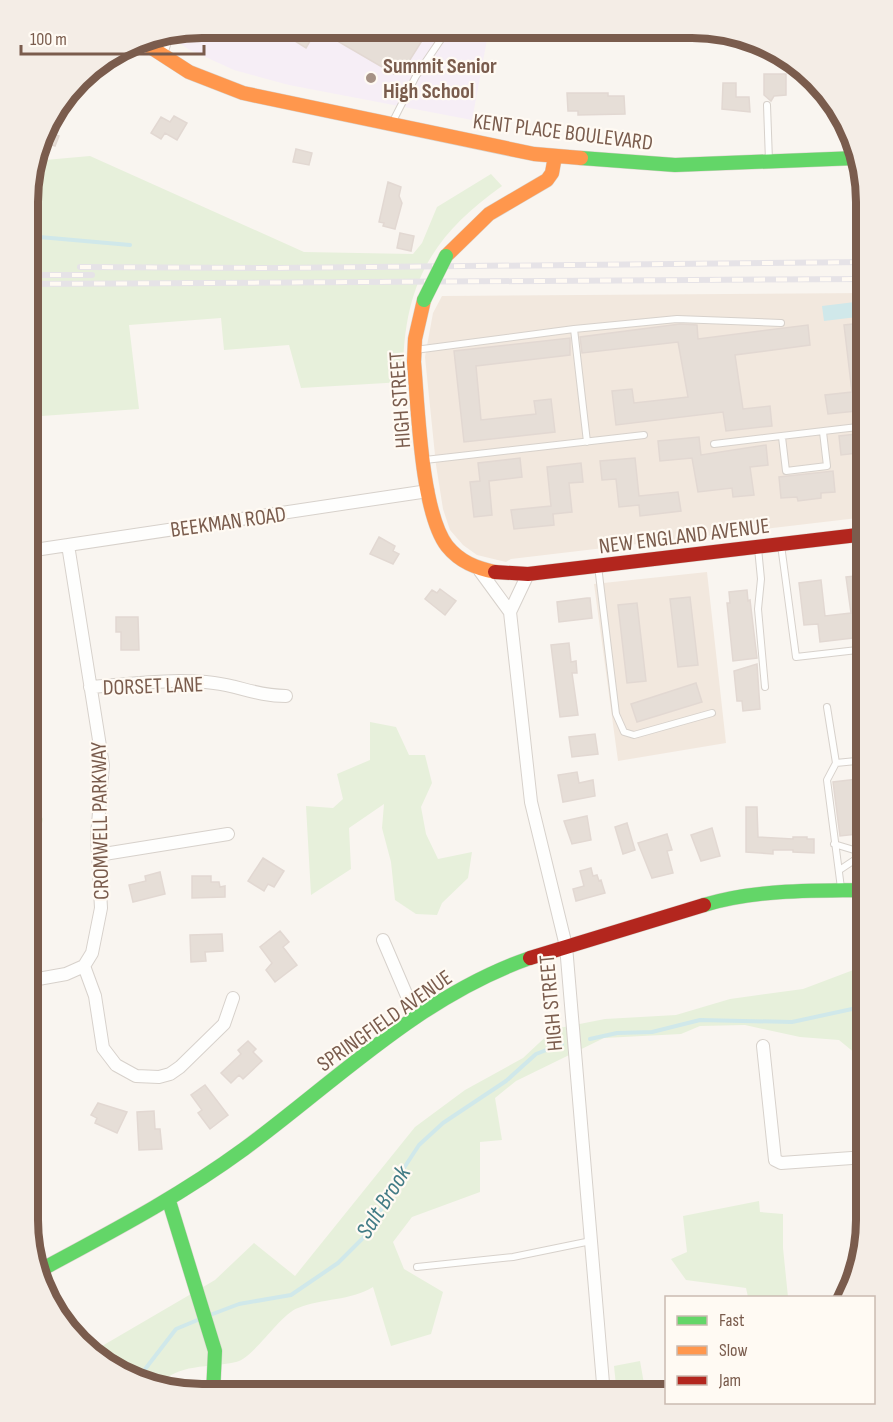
<svg xmlns="http://www.w3.org/2000/svg" width="893" height="1422" font-family="'Sofia Sans Condensed',sans-serif">
	<style>
		.residential { fill: #f2e8de }
		.education { fill: #f6eef6 }
		.green { fill: #e7f0db }
		.water { fill: #d0e8ea }
		.lines { fill: none; stroke-linecap: round; stroke-linejoin: round }
		.stream { stroke: #d0e8ea; stroke-width: 4 }
		.building { fill: #e6ded7; stroke: #e2d8d2; stroke-width: 1.5 }
		.lane-casing { stroke: #d7d1cb; stroke-width: 8 }
		.street-casing { stroke: #d7d1cb; stroke-width: 14 }
		.fast-casing { stroke: #d9d2cb; stroke-width: 15 }
		.slow-casing { stroke: #d9d2cb; stroke-width: 15 }
		.jam-casing { stroke: #d9d2cb; stroke-width: 15 }
		.lane { stroke: #fefefd; stroke-width: 6 }
		.street { stroke: #fefefd; stroke-width: 12 }
		.fast { stroke: #63d668; stroke-width: 14 }
		.slow { stroke: #ff974d; stroke-width: 14 }
		.jam { stroke: #b3261e; stroke-width: 14 }
		.rail-casing { stroke: #e6e3e7; stroke-width: 6 }
		.rail { stroke: #fffaf3; stroke-width: 4; stroke-dasharray: 11; stroke-linecap: butt }
		.fast-bridge-casing { stroke: #d9d2cb; stroke-width: 15; stroke-linecap: butt }
		.fast-bridge { stroke: #63d668; stroke-width: 14 }
		.poi-dot { fill: #a69286; stroke: #fffaf3; stroke-width: 2 }
		.labels { text-anchor: middle; stroke-width: 4.5; stroke-linejoin: round; paint-order: stroke }
		.poi-label { font-size: 22px; font-weight: bold; fill: #7a5c4d; stroke: #fffaf3; text-anchor: start }
		.street-label { font-size: 22px; fill: #7a5c4d; stroke: #fffaf3 }
		.water-label { font-size: 24px; font-style: italic; fill: #437c86; stroke: #fffaf3 }
		.rim { fill: none; stroke: #7a5c4d; stroke-width: 8 }
	</style>
	<rect width="100%" height="100%" fill="#f9f5f0"/>
	<path class="residential" d="M866 293V517L511 559 506 562 477 555 463 545 450 530 443 509 436 465 425 357 433 313 442 296Z
		M707 572 726 743 618 761 594 584Z"/>
	<path class="education" d="M201 27 489 29 472 120 289 85 234 70 188 49 167 34Z"/>
	<path class="green" d="M90 156 304 252 413 254 422 243 437 207 491 174 502 186C427 239 402 291 403 382L301 388 289 345 224 350 221 318 129 325 139 409 28 417V179L34 161Z
		M370 722 396 727 409 755H425L432 783 421 807 426 834 438 859 472 852 468 878 442 903 437 915 416 914 395 900 391 862 382 828 384 804 349 828 351 869 311 895 306 806 333 808 343 799 337 774 370 760Z
		M28 733 30 797 43 819 34 860 36 899H27Z
		M856 969H866V1051L856 1054 839 1040 800 1037 745 1025 700 1026 681 1034 604 1038 516 1081 495 1098 502 1140 480 1142V1192L412 1217 393 1242 404 1269 443 1292 431 1334 391 1346 373 1287C350 1301 323 1298 298 1308 279 1315 255 1357 236 1362 211 1368 175 1363 159 1386L95 1359 90 1353 215 1280 254 1243 295 1276 415 1127 465 1090 523 1058 554 1029 605 1019 676 1015 730 999 803 989Z
		M759 1201 760 1212 783 1214V1248L788 1297H748L746 1288 686 1280 671 1259 687 1252 683 1216Z
		M640 1361 646 1395H617L614 1366Z"/>
	<path class="water" d="M855 302 857 317 824 321 822 306Z"/>
	<g class="lines">
		<path class="stream" d="M28 236 130 245
			M590 1039 617 1033 652 1032 700 1020 792 1022 866 1006
			M210 1315 239 1304 291 1295 338 1263 370 1231 398 1177 419 1145 443 1123 506 1081 536 1054 562 1044
			M139 1377 176 1329 200 1319"/>
	</g>
	<path class="building" d="M252 27 403 28H430L401 74 396 71 394 74 317 29 306 48 276 29 269 41Z
		M93 66 100 74 84 90 79 89 75 85Z
		M764 74H786V95L774 96 771 101 764 95Z
		M723 83H736V97H749L750 112 722 109Z
		M567 93H608V96H624L625 114 578 115V111H568Z
		M174 116 187 123 177 140 165 133 161 139 151 133 161 117 170 122Z
		M43 131 59 136 55 146 40 141Z
		M296 149 312 153 309 165 293 162Z
		M388 182 401 187 399 196 402 203 395 229 383 226 384 223 379 222Z
		M400 233 414 236 411 251 397 248Z
		M862 323 866 352V410L828 414 825 395 852 392 844 325Z
		M680 324 697 325 698 339 808 325 810 345 735 355 743 409 770 406 772 426 726 431 723 412 616 425 612 391 632 389 634 403 688 397 678 342 582 353 580 337Z
		M570 338V355L476 366 481 420 536 414 534 401 551 399 555 432 464 442 454 351Z
		M866 433V452L841 455 839 436Z
		M699 437 701 455 766 445 768 465 750 467 754 495 733 497 732 488 698 492 692 458 660 461 658 441Z
		M520 458 522 477 489 481 492 515 474 517 470 482 480 481 478 463Z
		M635 458 639 496 678 492 681 511 640 516 639 505 619 507 616 479 602 480 600 461Z
		M581 463 583 482 569 483 572 512 553 514 554 525 514 529 511 510 551 506 547 467Z
		M833 471 835 492 821 493V498L798 501 797 497 781 498 779 477Z
		M379 537 395 546 393 551 399 554 393 564 370 554Z
		M866 575V617L859 618 861 637 820 642 818 624 804 625 799 583 821 580 825 616 851 613 846 577Z
		M440 589 456 601 445 615 425 599 432 590 437 593Z
		M747 590 748 601 750 600 757 658 733 661 727 603H730L729 592Z
		M690 597 698 665 678 667 670 599Z
		M587 598H590L592 618 559 622 557 602Z
		M637 603 646 681 627 683 618 605Z
		M116 617H138L139 650H121V632H116Z
		M569 643 571 662 576 661 577 673H572L578 715 560 717 551 645Z
		M757 664 760 709 743 711 742 701H737L734 671Z
		M696 683 702 702 637 722 631 704Z
		M595 734 598 754 572 757 569 737Z
		M577 772 579 783 593 780 595 796 563 802 558 775Z
		M866 778V833L840 836 833 782Z
		M746 807H757L758 837 793 839V837H807V839H814V853L793 852V850H773V854L746 852Z
		M587 816 591 840 572 844 564 821Z
		M627 823 635 850 623 854 615 827Z
		M712 828 720 856 701 861 691 835Z
		M667 834 672 850 667 851 673 873 652 878 638 843Z
		M263 858 284 871 274 887 268 884 264 891 248 881Z
		M591 868 593 876 597 875 599 881 601 880 605 893 576 901 573 889 584 886 580 871Z
		M160 872 165 894 133 902 129 885 146 881 145 876Z
		M192 876H211V882H219L220 887 225 886V897L192 898Z
		M280 931 289 942 283 947 297 965 275 982 266 970 272 963 260 947Z
		M222 934 223 951 205 952 206 961 191 962 190 935Z
		M248 1041 256 1049 253 1052 262 1061 243 1079 239 1075 231 1083 221 1073 241 1054 238 1050Z
		M205 1085 228 1115 210 1129 198 1113 202 1110 191 1095Z
		M98 1103 127 1112 117 1133 95 1123 97 1118 91 1115Z
		M154 1111 155 1129H160L162 1149 139 1150 137 1112Z"/>
	<g class="lines">
		<g class="lane-casing">
			<path id="lane" d="M164 54 171 33
				M767 105 769 161
				M392 123 416 76 448 29
				M574 329 587 442
				M415 350 574 329 677 319 781 323
				M782 437 786 471 827 466 823 432
				M714 444 866 426
				M425 460 644 435
				M781 545 796 657 866 649
				M758 548 761 579 758 609 765 687
				M598 566 616 714 624 732 634 735 712 713
				M827 707 836 763
				M866 748 863 727 866 722
				M834 844 864 853
				M841 869 865 853
				M841 888 827 780 836 763 866 760
				M417 1267 513 1257 591 1241"/>
		</g>
		<g class="street-casing">
			<path id="street" d="M28 551 428 491
				M480 571 510 612
				M528 574 510 612 531 802 566 946 604 1395
				M90 687C130 684 173 678 214 683 240 686 257 696 286 696
				M98 855 228 834
				M383 940 416 1017
				M84 966 95 996 103 1048 116 1065 136 1076 159 1077 170 1074 180 1067 224 1024 233 998
				M27 981 66 974 84 966 92 953 101 908 97 836 103 765 68 545
				M763 1046 775 1160 781 1163 866 1157"/>
		</g>
		<g class="fast-casing">
			<path id="fast" d="M581 158 675 165 857 158
				M704 905C756 889 812 891 866 890
				M169 1201 215 1351 213 1394
				M37 1272C109 1233 177 1198 244 1149 335 1082 420 996 530 958"/>
		</g>
		<g class="slow-casing">
			<path id="slow" d="M138 39 189 72 243 93 534 154 581 158
				M446 256 489 214 547 180 552 173 555 156
				M424 300 415 339 414 362C418 407 421 512 447 546 460 562 476 568 495 572"/>
		</g>
		<g class="jam-casing">
			<path id="jam" d="M495 572 528 574 866 534
				M530 958 704 905"/>
		</g>
		<use href="#lane" class="lane"/>
		<use href="#street" class="street"/>
		<use href="#fast" class="fast"/>
		<use href="#slow" class="slow"/>
		<use href="#jam" class="jam"/>
		<g class="rail-casing">
			<path id="rail" d="M80 267 275 268 866 262
				M28 275H92
				M28 284 866 279"/>
		</g>
		<use href="#rail" class="rail"/>
		<g class="fast-bridge-casing">
			<path id="fast-bridge" d="M424 300 446 256"/>
		</g>
		<use href="#fast-bridge" class="fast-bridge"/>
	</g>
	<circle class="poi-dot" cx="371" cy="78" r="6"/>
	<g class="labels">
		<g class="poi-label">
			<text x="383" y="73">Summit Senior<tspan x="383" dy="25">High School</tspan></text>
		</g>
		<g class="street-label">
			<text transform="translate(563 131) rotate(7)" y="8">KENT PLACE BOULEVARD</text>
			<text transform="translate(399 400) rotate(-94)" y="8">HIGH STREET</text>
			<text transform="translate(228 521) rotate(-8)" y="8">BEEKMAN ROAD</text>
			<text transform="translate(684 535) rotate(-7)" y="8">NEW ENGLAND AVENUE</text>
			<text transform="translate(153 685) rotate(-2)" y="8">DORSET LANE</text>
			<text transform="translate(99 821) rotate(-91)" y="8">CROMWELL PARKWAY</text>
			<text transform="translate(550 1003) rotate(-95)" y="8">HIGH STREET</text>
			<text transform="translate(384 1020) rotate(-35)" y="8">SPRINGFIELD AVENUE</text>
		</g>
		<g class="water-label">
			<text transform="translate(383 1202) rotate(-58)" y="8">Salt Brook</text>
		</g>
	</g>
	<path d="M0 0H893V1422H0ZM202 38H692A164 164 0 0 1 856 202V1220A164 164 0 0 1 692 1384H202A164 164 0 0 1 38 1220V202A164 164 0 0 1 202 38Z" fill="#f4ede6" fill-rule="evenodd"/>
	<path class="rim" d="M202 38H692A164 164 0 0 1 856 202V1220A164 164 0 0 1 692 1384H202A164 164 0 0 1 38 1220V202A164 164 0 0 1 202 38Z"/>
	<rect x="665" y="1296" width="210" height="108" fill="#fffaf3" stroke="#cabbb1" stroke-width="1.5"/>
	<rect x="677" y="1316" width="30" height="9" fill="#63d668" stroke="#cabbb1" stroke-width="1.5"/>
	<text x="719" y="1326" font-size="18" fill="#7a5c4d">Fast</text>
	<rect x="677" y="1346" width="30" height="9" fill="#ff974d" stroke="#cabbb1" stroke-width="1.5"/>
	<text x="719" y="1356" font-size="18" fill="#7a5c4d">Slow</text>
	<rect x="677" y="1376" width="30" height="9" fill="#b3261e" stroke="#cabbb1" stroke-width="1.5"/>
	<text x="719" y="1386" font-size="18" fill="#7a5c4d">Jam</text>
	<path d="M21 45v9h183v-9" fill="none" stroke="#7a5c4d" stroke-width="3"/>
	<text x="30" y="45" font-size="18" fill="#7a5c4d" stroke="#fffaf3" stroke-width="4.5" paint-order="stroke">100 m</text>
</svg>
